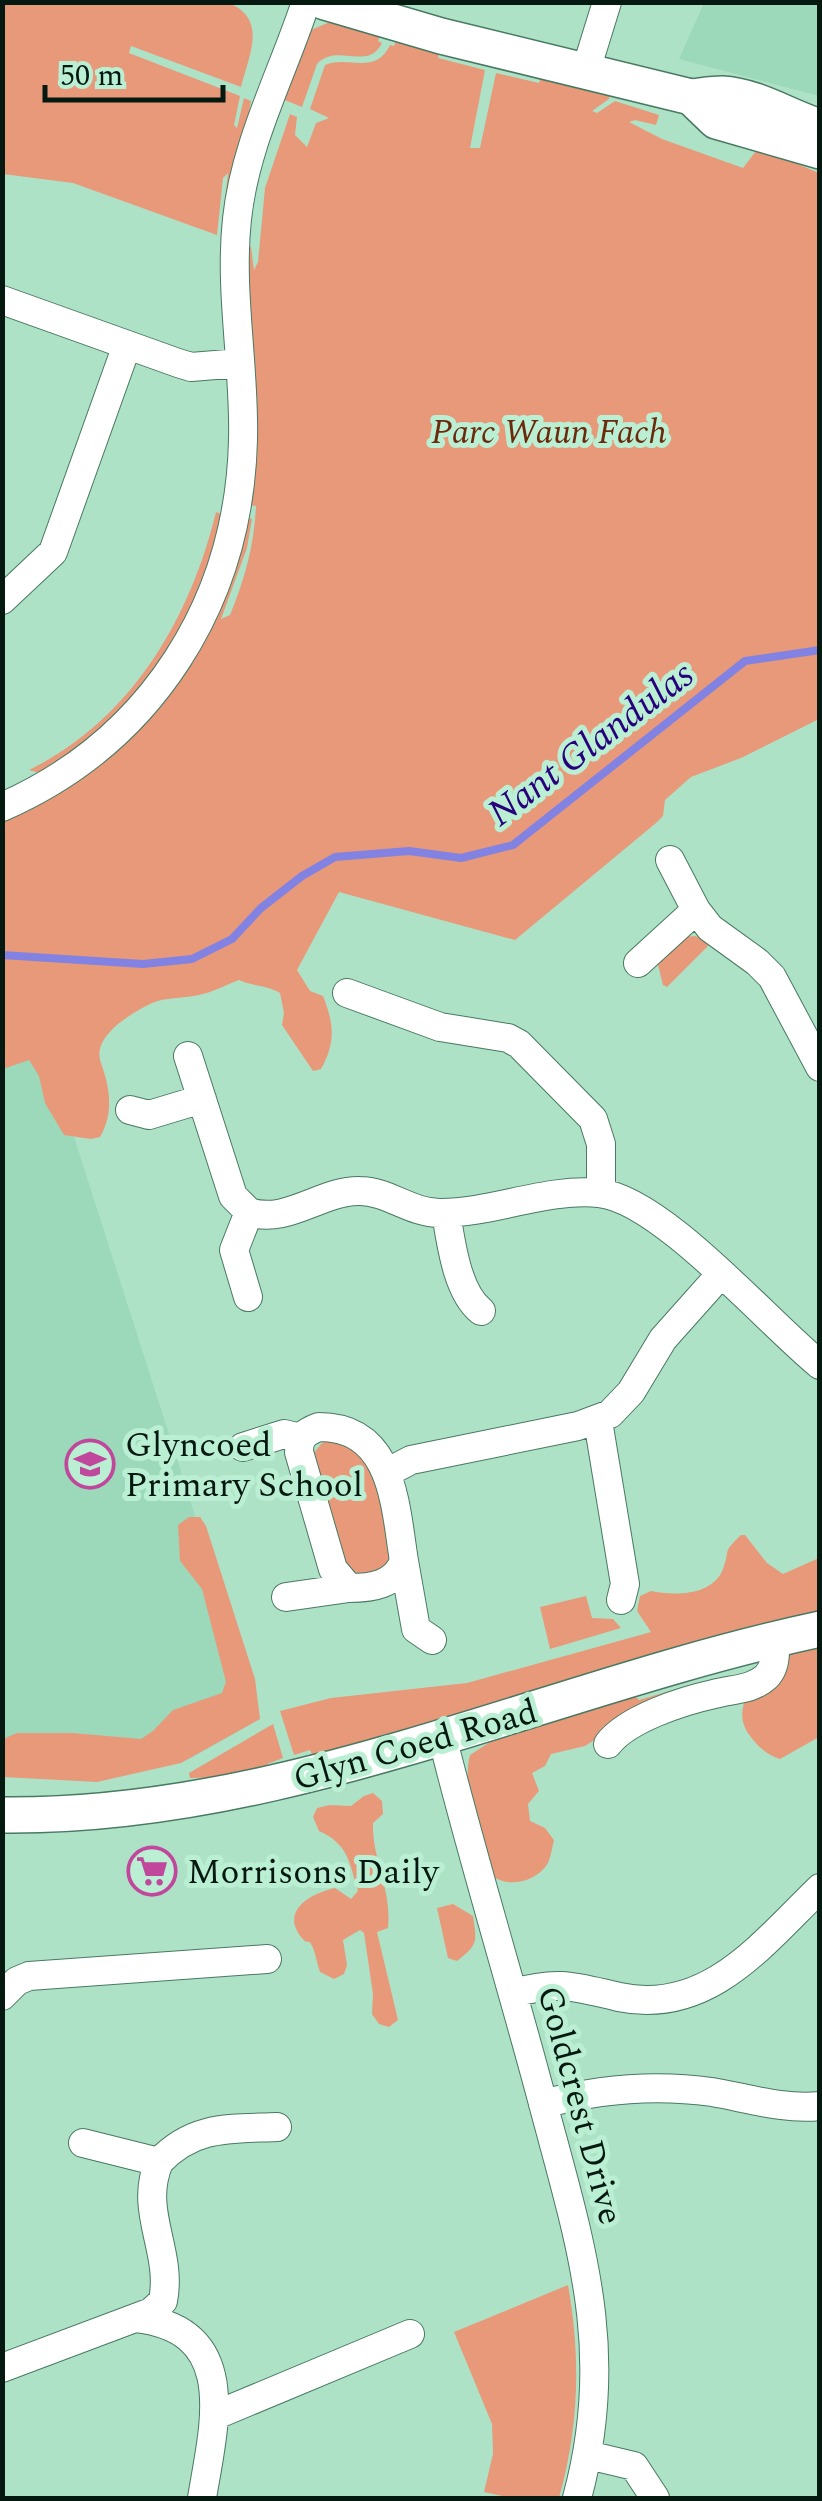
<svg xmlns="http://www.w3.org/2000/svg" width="822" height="2501" font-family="Spectral,serif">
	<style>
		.built { fill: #9cd8ba }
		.green { fill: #e8997a }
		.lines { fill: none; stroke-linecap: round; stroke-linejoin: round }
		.stream { stroke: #8282e2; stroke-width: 8 }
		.minor-casing { stroke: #487961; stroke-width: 30 }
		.tertiary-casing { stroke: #487961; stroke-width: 38 }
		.minor { stroke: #fff; stroke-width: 28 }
		.tertiary { stroke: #fff; stroke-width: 35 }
		.labels { text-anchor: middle; stroke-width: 10; stroke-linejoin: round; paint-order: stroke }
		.park-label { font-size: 35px; font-style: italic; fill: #6c290b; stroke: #bbefd4 }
		.poi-label { font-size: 35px; fill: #051910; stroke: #bbefd4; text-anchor: start }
		.street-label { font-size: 35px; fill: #051910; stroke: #bbefd4 }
		.water-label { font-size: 38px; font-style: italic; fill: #27017b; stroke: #bbefd4 }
	</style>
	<rect width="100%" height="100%" fill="#aee2c7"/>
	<path class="built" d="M704 3H819V96L679 59Z
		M44 1043 260 1719 191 1758 3 1774V1060Z"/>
	<path class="green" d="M3 3H229C268 20 249 54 241 87L131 46 129 53 240 96 234 125 237 128 244 98 251 101 226 237 221 236 228 173 223 178 217 235 73 183 3 174Z
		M332 21 381 33 378 41 382 43C368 72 337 42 317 64L302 107 282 99 306 38 311 30Z
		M397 37 440 50 438 58 485 70 470 148H480L496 73 539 83 542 75 610 94 609 99 592 111 597 113 615 101 659 115 656 125 635 120 629 122 662 139 743 168 756 151 776 155 819 173V719L741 758 691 777 665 800 663 816 656 823 515 940 339 892 297 970 310 991 323 996C334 1024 336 1042 321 1069L313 1071 282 1025 284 1013 280 993C263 984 255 987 239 980 227 984 216 991 203 994 187 999 166 996 150 1004 130 1014 91 1037 101 1063 110 1088 114 1113 100 1137L91 1139 64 1135 45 1103 39 1076 29 1060 3 1069V817L109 753 245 517 252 519 247 548 221 619 230 615C245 578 254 546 256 506L247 505 257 427 245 247H251L254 270 258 262 265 188 290 114 297 117 295 135 307 147 316 123 329 118 310 109 325 65C349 55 375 76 390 45L394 46Z
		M216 512 224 515C205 591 172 660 117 718 97 740 67 757 43 774L29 770C131 720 190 619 216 512Z
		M695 936 708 941V946L667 987 663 985 657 961 685 937Z
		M330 1440C387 1453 385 1505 394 1554L383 1571 361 1575 346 1567 312 1455 322 1443Z
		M189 1517H200L206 1526 255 1679 260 1719 181 1763 97 1782 3 1777V1739L17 1733H73L141 1739 153 1731 173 1710 222 1693 226 1682 202 1589 180 1561 178 1525Z
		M741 1535H745L767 1563 783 1574 819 1558V1616L314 1760 310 1750 294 1755 280 1711 331 1698 467 1683 651 1632 637 1611 640 1596 651 1591C674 1596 713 1596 723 1569 731 1548 721 1554 741 1535Z
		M586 1596 592 1618 613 1619 621 1628 550 1649 540 1607Z
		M819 1634V1737L780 1759C768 1755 758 1747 750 1736 719 1695 788 1652 819 1634Z
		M697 1683 698 1687 615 1727 585 1746 551 1754 545 1766 532 1773 539 1791 528 1804 530 1821 545 1828 554 1840C552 1848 551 1856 548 1863 534 1886 495 1891 483 1864 472 1840 463 1779 470 1755L490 1742 492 1735 629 1690 639 1700Z
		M273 1724 283 1758 267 1764 269 1773 246 1777 190 1778 189 1773Z
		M373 1793 382 1801 383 1814 373 1823C372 1860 392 1889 388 1928L377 1932 398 2020 389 2027 379 2024 372 2014 373 1994 364 1933 360 1930 343 1940 347 1965 344 1974 334 1979 320 1972C317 1964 316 1955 313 1948 307 1935 310 1948 301 1937 280 1910 312 1893 335 1888L351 1899 358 1891C349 1861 348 1844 319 1831L313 1817 317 1808 330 1805 351 1806 364 1796Z
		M453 1904 473 1916C477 1943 478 1944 457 1961L448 1958 437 1908Z
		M568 2285C581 2357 579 2427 559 2498H511L484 2492 493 2454 492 2424 454 2332Z"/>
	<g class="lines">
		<path class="stream" d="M2 955 143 964 192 959 232 939 261 908 302 876 335 857 409 851 461 858 513 845 745 661 820 650"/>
		<g class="minor-casing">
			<path id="minor" d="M586 70 607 2
				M2 300 178 363 191 367 240 363
				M2 600 53 552 127 345
				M2 807C152 741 239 602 243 440 245 367 229 292 237 219 245 143 282 75 306 2
				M670 860 696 910 710 928 757 962 772 977 820 1067
				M638 963 696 910
				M347 993 440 1027 508 1038 519 1044 593 1119 601 1144V1193
				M188 1056 233 1196 249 1212C287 1225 322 1190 360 1191 388 1191 410 1213 440 1213 493 1213 546 1188 599 1193 661 1199 768 1323 820 1365
				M130 1110 149 1115 202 1099
				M446 1213C451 1243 457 1292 481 1311
				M248 1297 234 1250 249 1212
				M598 1421 625 1584 621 1600
				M319 1427C394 1427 395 1506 404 1561 395 1585 372 1588 349 1588L333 1569 299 1452C299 1437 305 1432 319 1427Z
				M243 1447 284 1434 301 1438
				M388 1472 411 1460 578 1426 610 1414 631 1392 663 1339 720 1275
				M404 1561 416 1629 432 1640
				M286 1597 349 1588
				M442 1736C472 1857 509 1976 541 2096 579 2240 618 2348 577 2498
				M608 1744C627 1719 682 1701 714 1694 732 1689 752 1690 766 1677 776 1667 776 1653 774 1640
				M513 1993C560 1980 575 1987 619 1997 708 2016 763 1943 820 1888
				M2 1996 17 1981 29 1976 267 1959
				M543 2104C598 2089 655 2084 712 2092 747 2098 784 2110 820 2106
				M83 2143 159 2162C194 2125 230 2129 277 2127
				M136 2318C241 2330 214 2425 202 2498
				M2 2368 151 2312 163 2301C173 2250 138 2212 159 2162
				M216 2415 410 2334
				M588 2455 634 2466 655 2498"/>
		</g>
		<g class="tertiary-casing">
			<path id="tertiary" d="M325 2 441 36 691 97C701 96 712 94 722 94 757 96 788 117 820 127
				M691 97 716 121 820 151
				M2 1815C288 1818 545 1688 820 1629"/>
		</g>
		<use href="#minor" class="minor"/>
		<use href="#tertiary" class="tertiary"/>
	</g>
	<defs>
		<g id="school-ring" transform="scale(2.5)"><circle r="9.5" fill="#bbefd4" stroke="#c0479b" stroke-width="1.5"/><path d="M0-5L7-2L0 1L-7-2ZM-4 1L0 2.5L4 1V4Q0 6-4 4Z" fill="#c0479b"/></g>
		<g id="supermarket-ring" transform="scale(2.5)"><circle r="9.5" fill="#bbefd4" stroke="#c0479b" stroke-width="1.5"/><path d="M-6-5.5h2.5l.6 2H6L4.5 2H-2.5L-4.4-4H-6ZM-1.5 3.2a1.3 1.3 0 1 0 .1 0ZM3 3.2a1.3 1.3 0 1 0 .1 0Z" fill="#c0479b"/></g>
	</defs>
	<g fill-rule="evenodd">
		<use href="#school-ring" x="90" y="1464"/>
		<use href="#supermarket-ring" x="152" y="1871"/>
	</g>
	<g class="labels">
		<g class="park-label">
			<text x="549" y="443">Parc Waun Fach</text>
		</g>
		<g class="poi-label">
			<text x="125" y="1456">Glyncoed<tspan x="125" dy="40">Primary School</tspan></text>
			<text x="187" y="1883">Morrisons Daily</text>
		</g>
		<g class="street-label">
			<text transform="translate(415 1744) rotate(-16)" y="12">Glyn Coed Road</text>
			<text transform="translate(581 2105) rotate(75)" y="12">Goldcrest Drive</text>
		</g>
		<g class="water-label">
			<text transform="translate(590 743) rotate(-37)" y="13">Nant Glandulas</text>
		</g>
	</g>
	<rect width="822" height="2501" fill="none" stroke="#051910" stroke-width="10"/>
	<path d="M45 85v15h178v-15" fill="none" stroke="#051910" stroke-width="5"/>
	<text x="60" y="85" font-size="30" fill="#051910" stroke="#bbefd4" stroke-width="8" paint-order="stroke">50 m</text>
</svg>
